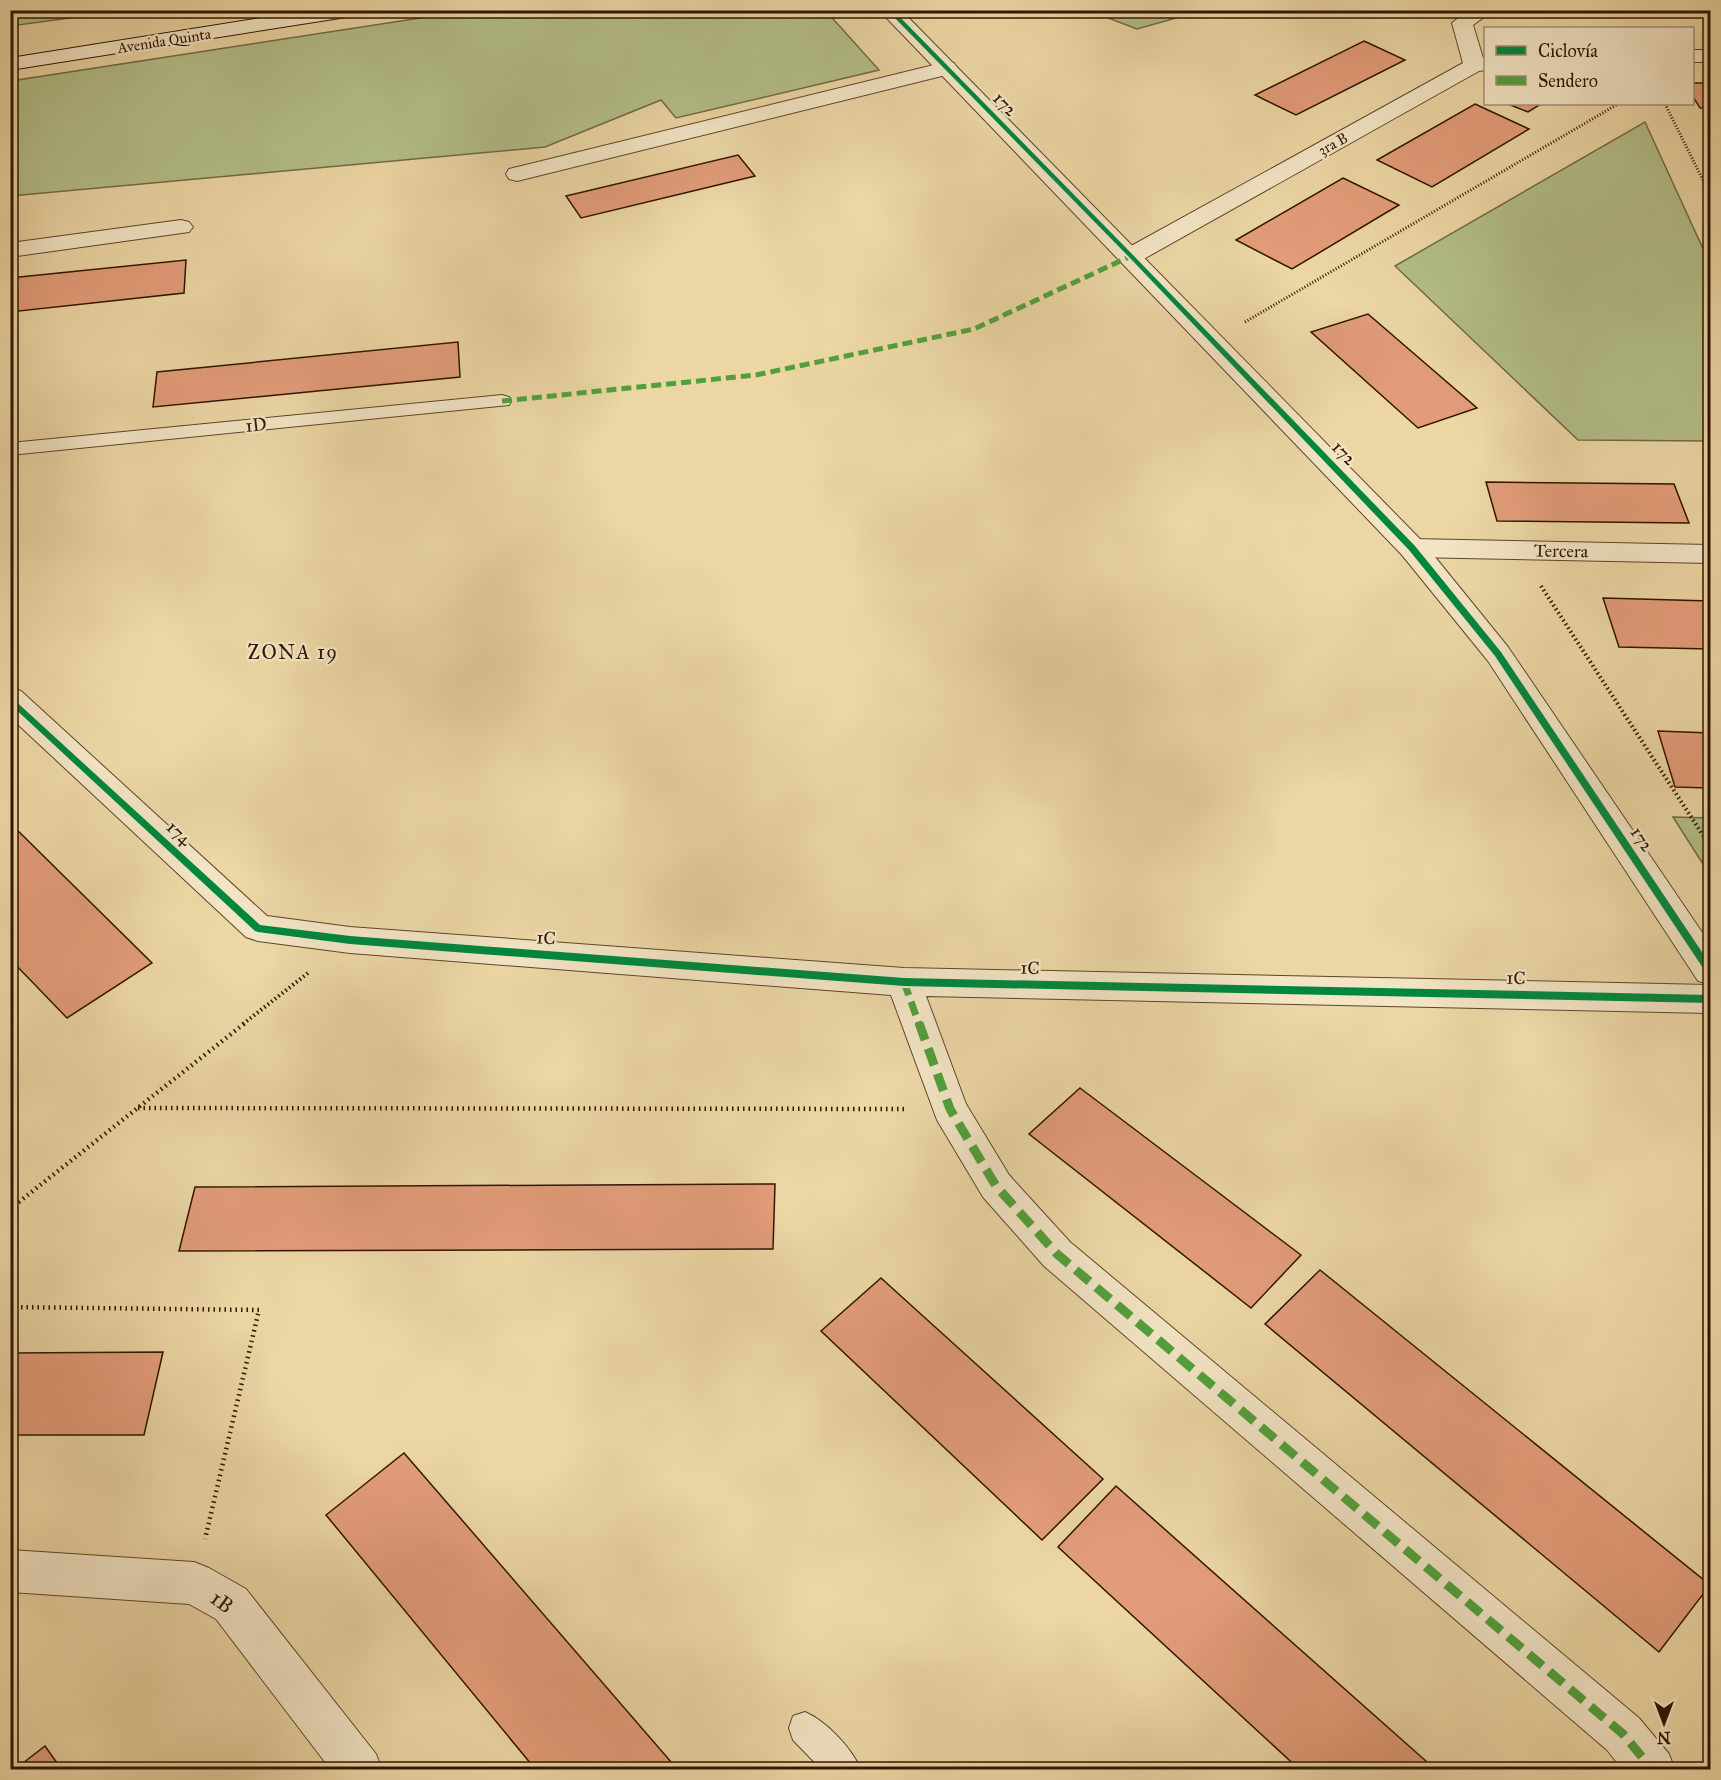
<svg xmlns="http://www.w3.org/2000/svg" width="1721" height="1780" font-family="'IM FELL Great Primer',serif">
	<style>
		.green { fill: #b3be88; stroke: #726a44; stroke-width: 1.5 }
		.building { fill: #e29c79; stroke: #301500; stroke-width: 1.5 }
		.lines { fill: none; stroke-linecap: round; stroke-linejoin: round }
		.service-casing { stroke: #5f4529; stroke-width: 2 }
		.minor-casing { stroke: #5f4529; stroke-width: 2 }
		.tertiary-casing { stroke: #5f4529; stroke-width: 2 }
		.secondary-casing { stroke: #301500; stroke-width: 2 }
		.path-far2 { stroke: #301500; stroke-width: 3; stroke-dasharray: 1 2; stroke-linecap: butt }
		.path-far1 { stroke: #301500; stroke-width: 4; stroke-dasharray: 1.5 3; stroke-linecap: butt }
		.path { stroke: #301500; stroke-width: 4.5; stroke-dasharray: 1.5 4; stroke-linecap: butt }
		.service { fill: #f2e4c4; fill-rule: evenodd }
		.minor { fill: #f2e4c4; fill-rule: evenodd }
		.tertiary { fill: #f2e4c4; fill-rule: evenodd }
		.secondary { fill: #f2e4c4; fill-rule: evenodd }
		.quiet-far2 { stroke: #52a03c; stroke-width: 5; stroke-dasharray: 10 5; stroke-linecap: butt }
		.quiet-far1 { stroke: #52a03c; stroke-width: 7; stroke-dasharray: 14 7; stroke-linecap: butt }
		.quiet { stroke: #52a03c; stroke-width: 9; stroke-dasharray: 18 9; stroke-linecap: butt }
		.cycleway-casing { stroke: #f2e4c4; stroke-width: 4 }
		.cycleway { fill: #00873e; fill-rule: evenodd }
		.labels { text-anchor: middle; stroke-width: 4.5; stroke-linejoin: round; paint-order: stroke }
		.far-street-label { font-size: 15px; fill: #301500; stroke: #f2e4c4 }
		.street-label { font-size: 18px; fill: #301500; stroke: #f2e4c4 }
		.neighbourhood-label { font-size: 20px; letter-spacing: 1.5px; fill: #301500; stroke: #f2e4c4 }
		.near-street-label { font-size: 21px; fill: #301500; stroke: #f2e4c4 }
	</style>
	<rect width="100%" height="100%" fill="#ebd6a4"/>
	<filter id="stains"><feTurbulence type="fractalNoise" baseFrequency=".00333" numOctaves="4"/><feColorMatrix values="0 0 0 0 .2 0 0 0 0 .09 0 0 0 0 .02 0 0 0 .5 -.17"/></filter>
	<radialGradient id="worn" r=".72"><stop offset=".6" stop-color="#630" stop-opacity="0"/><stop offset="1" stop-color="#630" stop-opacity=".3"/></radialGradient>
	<path class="green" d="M11 10H121V11L11 26Z
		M466 11H826L879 70 676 118 661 100 545 147 11 196V81Z
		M1090 11H1201L1137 29Z
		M1645 122 1710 264V441L1578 440 1395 266Z
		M1673 817 1710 818V876V875Z"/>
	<path class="building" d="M1364 41 1405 60 1296 115 1255 95Z
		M1692 83H1710V108H1700L1692 95Z
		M1475 104 1529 129 1432 187 1377 160Z
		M1508 104H1541L1528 112Z
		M738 155 755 176 581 218 566 196Z
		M1343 178 1399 205 1292 269 1236 240Z
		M186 260 184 293 10 312V278Z
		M1368 314 1477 408 1418 428 1311 332Z
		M458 342 460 377 153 407 157 372Z
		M1486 482 1674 484 1689 523 1497 521Z
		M1603 598 1710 601V649L1619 647Z
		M1658 731 1710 733V788L1675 787Z
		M10 823 152 963 67 1018 10 959Z
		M1080 1088 1301 1255 1251 1308 1029 1134Z
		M775 1184 773 1249 179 1251 195 1187Z
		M1320 1270 1710 1585 1659 1652 1265 1324Z
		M881 1278 1103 1479 1042 1540 821 1331Z
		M163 1352 144 1435H10V1353Z
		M404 1453 678 1770H536L326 1515Z
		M1116 1486 1436 1770H1300L1058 1547Z
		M45 1746 62 1770H14Z"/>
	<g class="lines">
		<g class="service-casing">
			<path id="service" d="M502 395 509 397 511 401 509 405 10 455V443Z
				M805 1712C826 1721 852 1748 861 1770H822L793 1740 789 1728 793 1716Z"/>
		</g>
		<g class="minor-casing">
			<path id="minor" d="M1468 10H1494L1473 25 1483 58H1486V70L1479 71 1140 261 1131 263 1122 261 1119 256 1122 251 1463 63 1452 23Z
				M1692 50H1710V62H1692Z
				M946 62 954 63 957 68 954 73 517 181 509 179 506 174 509 169Z
				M181 220 189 222 193 227 189 232 10 257V243Z
				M1412 539 1710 545V563L1412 557 1402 555 1398 548 1402 541Z
				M10 688 21 691 267 916 350 927 904 968 1710 985V1013L926 996 966 1104 1009 1175 1070 1242 1639 1718 1669 1754 1675 1770H1623L1607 1750 1044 1266 983 1197 937 1120 891 995 350 953 258 941 246 937 10 717Z
				M10 1550 194 1562 209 1568 246 1589 376 1754 382 1770H331L216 1619 189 1604 10 1592Z"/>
		</g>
		<g class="tertiary-casing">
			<path id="tertiary" d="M879 10H901L1422 541 1508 647 1710 944V984L1698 981 1488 661 1402 555Z"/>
		</g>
		<g class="secondary-casing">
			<path id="secondary" d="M310 10H363L353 16 10 70V58Z"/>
		</g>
		<path class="path-far2" d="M1665 104 1710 194
			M1245 322 1618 104"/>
		<path class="path-far1" d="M1541 586 1710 846
			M243 1024 308 973"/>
		<path class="path" d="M138 1108 907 1109
			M10 1209 245 1023
			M10 1307 259 1310 205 1539"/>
		<use href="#service" class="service"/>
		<use href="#minor" class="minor"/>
		<use href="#tertiary" class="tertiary"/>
		<use href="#secondary" class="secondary"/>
		<path class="quiet-far2" d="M502 401 756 375 974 329 1131 256"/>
		<path class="quiet-far1" d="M904 982 919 1024"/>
		<path class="quiet" d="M919 1023 950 1109 996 1186 1057 1254 1623 1734 1653 1770"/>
		<g class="cycleway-casing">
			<path id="cycleway" d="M887 10H893L1133 255 1415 546 1501 652 1710 964V975L1707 974 1495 656 1409 550 1129 257Z
				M10 696 260 925 350 936 904 978 1710 995V1003L904 986 350 944 258 932 255 931 10 704Z"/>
		</g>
		<use href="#cycleway" class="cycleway"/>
	</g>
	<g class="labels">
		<g class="far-street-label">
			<text transform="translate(164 41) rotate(-9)" y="5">Avenida Quinta</text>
			<text transform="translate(1333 144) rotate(-29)" y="5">3ra B</text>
		</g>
		<g class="street-label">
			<text transform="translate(1005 104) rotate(45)" y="6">172</text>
			<text transform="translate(256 425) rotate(-6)" y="6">1D</text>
			<text transform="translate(1344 453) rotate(46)" y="6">172</text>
			<text transform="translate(1561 551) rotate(1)" y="6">Tercera</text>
			<text transform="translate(179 833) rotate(43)" y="6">174</text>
			<text transform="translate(1642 839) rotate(56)" y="6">172</text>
			<text transform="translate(546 938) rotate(4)" y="6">1C</text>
			<text transform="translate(1030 968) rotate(1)" y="6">1C</text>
			<text transform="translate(1516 978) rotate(1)" y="6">1C</text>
		</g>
		<g class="neighbourhood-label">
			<text x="293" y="659">ZONA 19</text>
		</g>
		<g class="near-street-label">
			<text transform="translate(222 1602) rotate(36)" y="7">1B</text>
		</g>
	</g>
	<rect width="1721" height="1780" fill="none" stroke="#ebd6a4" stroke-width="36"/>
	<rect x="12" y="12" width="1697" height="1756" fill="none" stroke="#301500" stroke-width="3"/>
	<rect x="18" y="18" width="1685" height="1744" fill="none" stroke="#301500" stroke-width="1.5"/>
	<rect x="1484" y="27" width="210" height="78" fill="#f2e4c4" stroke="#a49176" stroke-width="1.5"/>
	<rect x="1496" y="46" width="30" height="9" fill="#00873e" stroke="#a49176" stroke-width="1.5"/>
	<text x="1538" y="57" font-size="18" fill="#301500">Ciclovía</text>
	<rect x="1496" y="76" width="30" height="9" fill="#52a03c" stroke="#a49176" stroke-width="1.5"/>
	<text x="1538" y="87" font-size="18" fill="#301500">Sendero</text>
	<g transform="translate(1664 1723) rotate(180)" stroke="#f2e4c4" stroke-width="4.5" paint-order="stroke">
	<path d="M0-4.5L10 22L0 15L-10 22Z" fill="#301500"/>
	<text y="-9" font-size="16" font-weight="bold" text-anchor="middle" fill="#301500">N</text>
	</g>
	<rect width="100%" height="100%" filter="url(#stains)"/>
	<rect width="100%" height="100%" fill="url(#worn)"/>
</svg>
